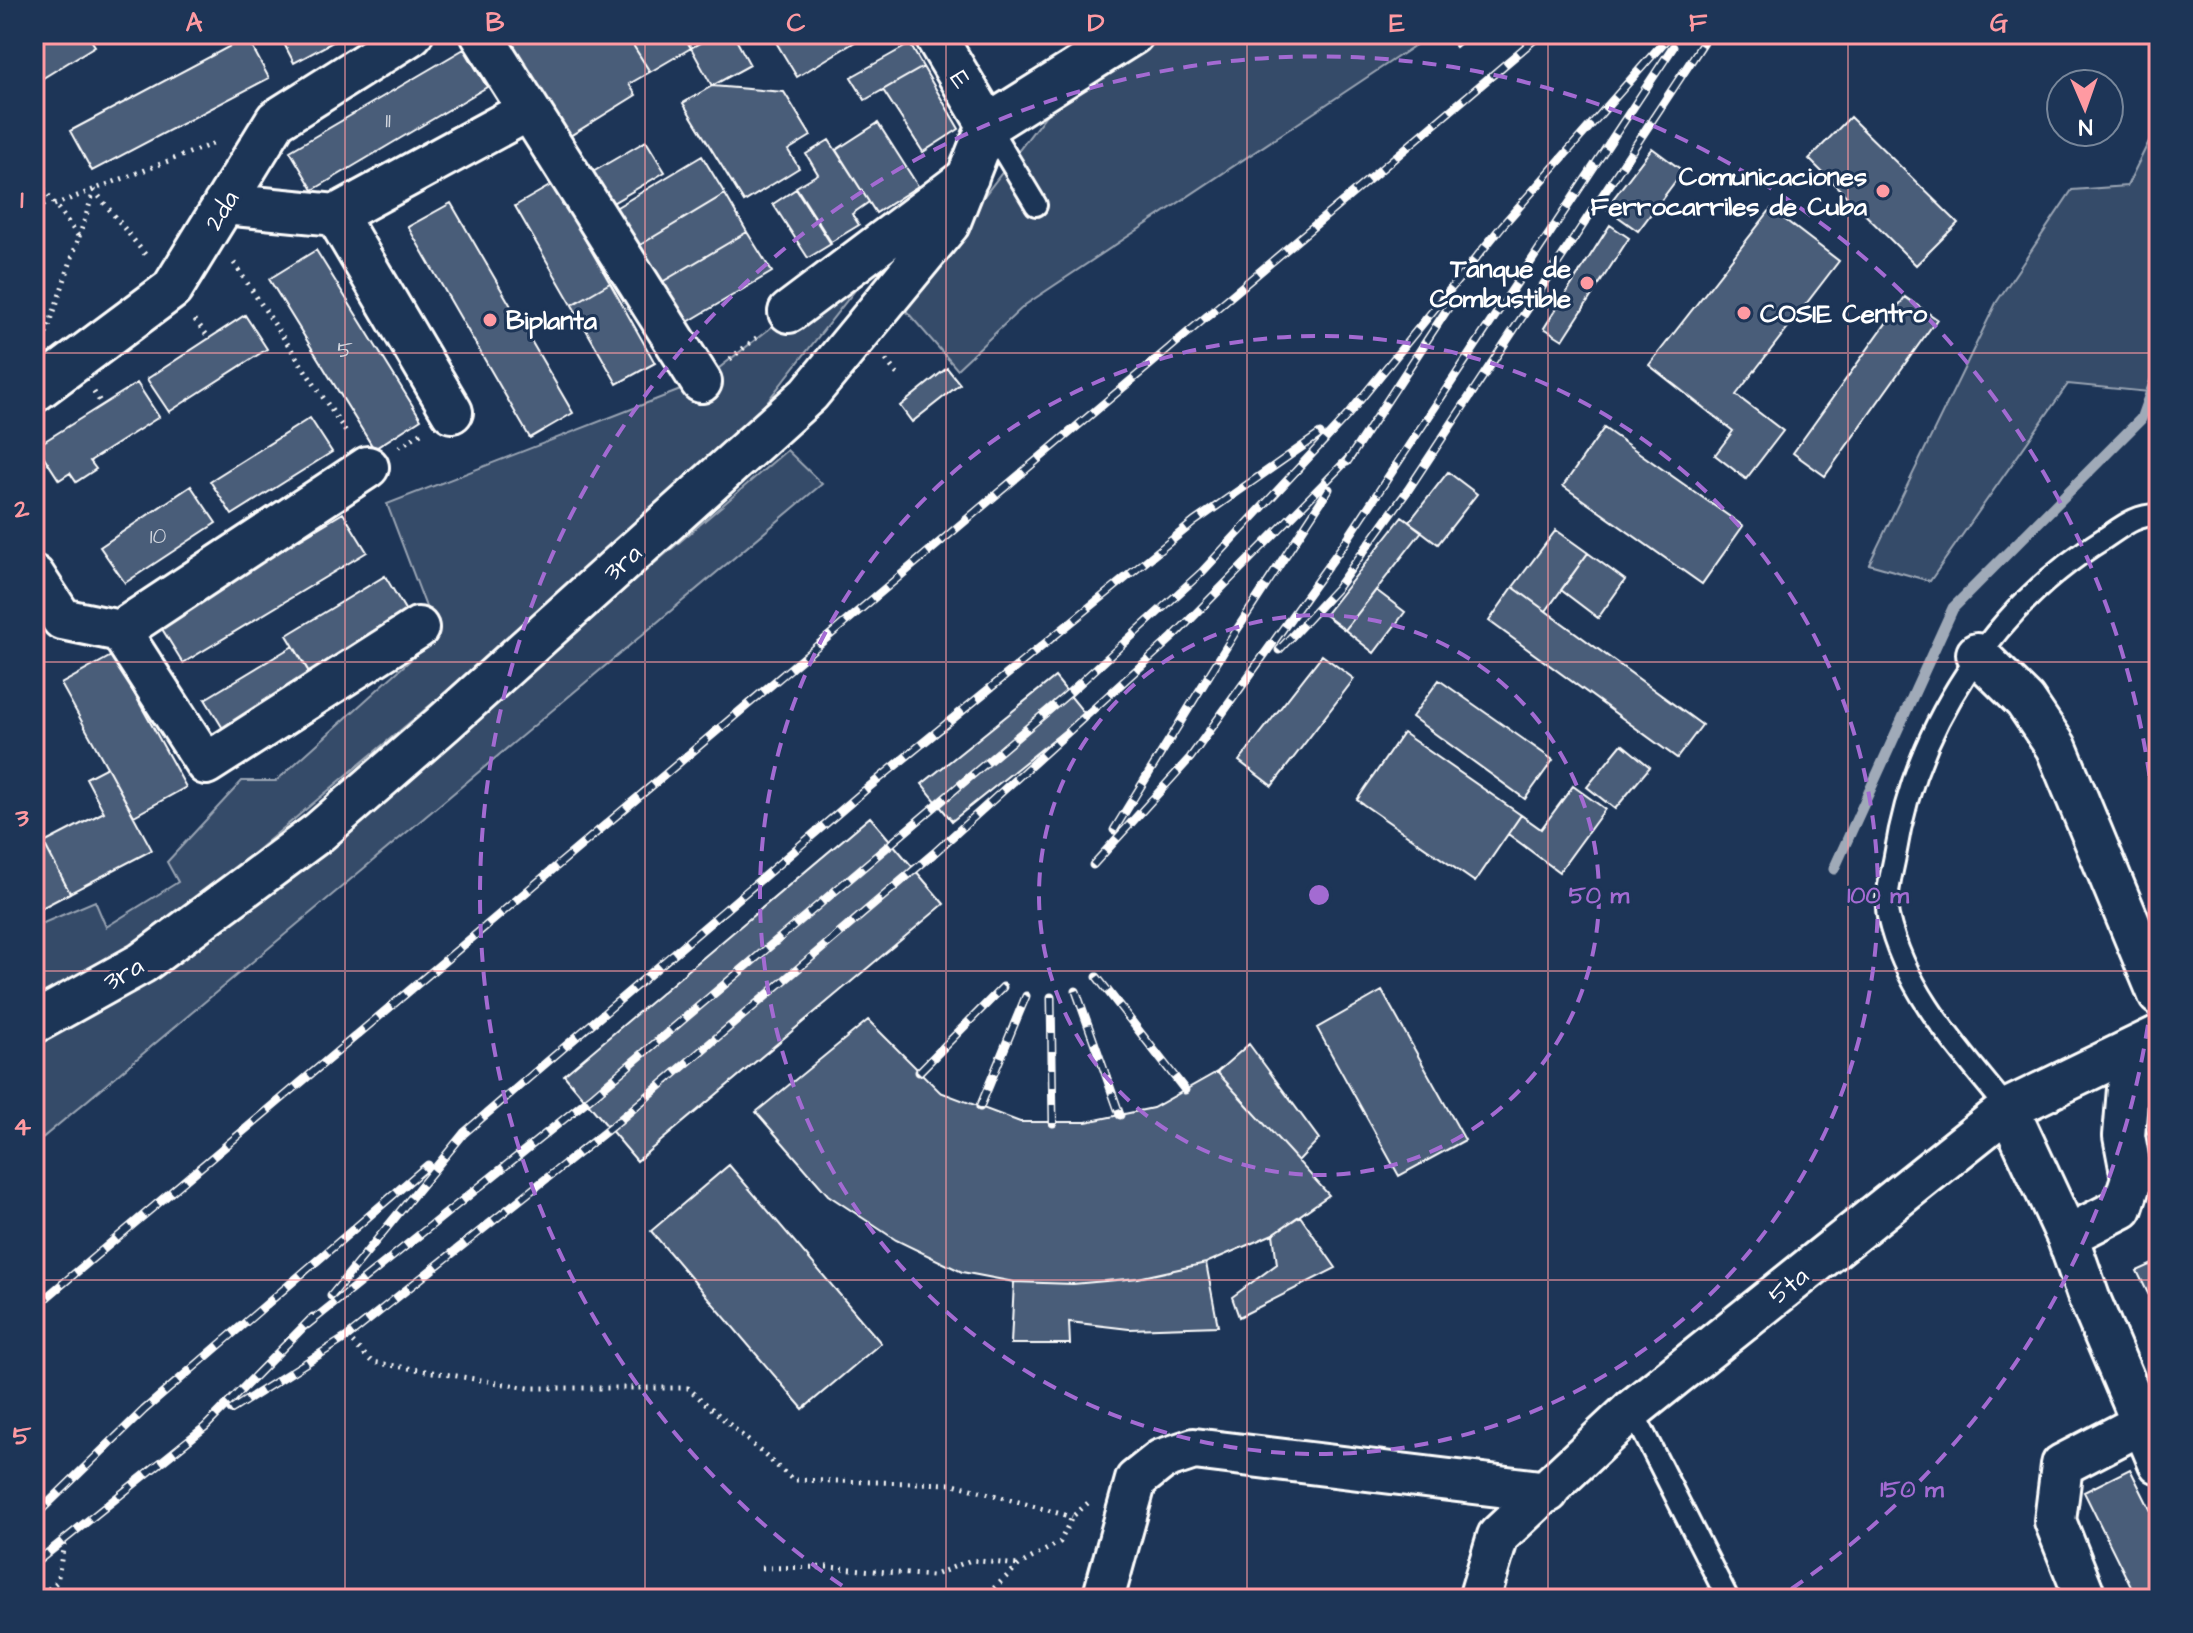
<svg xmlns="http://www.w3.org/2000/svg" width="2193" height="1633" font-family="'Architects Daughter',sans-serif">
	<style>
		.green { fill: #364b69; stroke: #9aa5b4; stroke-width: 2 }
		.lines { fill: none; stroke-linecap: round; stroke-linejoin: round }
		.stream { stroke: #a0aab8; stroke-width: 11 }
		.building { fill: #4a5d79; stroke: #fff; stroke-width: 2 }
		.service-casing { stroke: #fff; stroke-width: 26 }
		.minor-casing { stroke: #fff; stroke-width: 46 }
		.path { stroke: #fff; stroke-width: 5; stroke-dasharray: 2 6; stroke-linecap: butt }
		.service { stroke: #1d3557; stroke-width: 20 }
		.minor { stroke: #1d3557; stroke-width: 40 }
		.rail-casing { stroke: #fff; stroke-width: 9 }
		.rail { stroke: #1d3557; stroke-width: 6; stroke-dasharray: 18; stroke-linecap: butt }
		.grid { fill: none; stroke: #ff9aa2; stroke-width: 2; stroke-opacity: 0.55 }
		.ring { fill: none; stroke: #a36bd2; stroke-width: 4; stroke-dasharray: 14 10 }
		.poi-dot { fill: #ff9aa2; stroke: #1d3557; stroke-width: 3 }
		.labels { text-anchor: middle; stroke-width: 6; stroke-linejoin: round; paint-order: stroke }
		.number-label { font-size: 22px; fill: #d2d6de }
		.street-label { font-size: 26px; fill: #fff; stroke: #1d3557 }
		.poi-label { font-size: 26px; font-weight: bold; fill: #fff; stroke: #1d3557; text-anchor: end }
		.centre { fill: #a36bd2; stroke: #1d3557; stroke-width: 4 }
		.ring-label { font-size: 24px; text-anchor: middle; font-weight: bold; fill: #a36bd2; stroke: #1d3557; stroke-width: 6; stroke-linejoin: round; paint-order: stroke }
		.neatline { fill: none; stroke: #ff9aa2; stroke-width: 3 }
		.grid-label { font-size: 26px; text-anchor: middle; font-weight: bold; fill: #ff9aa2 }
	</style>
	<rect width="100%" height="100%" fill="#1d3557"/>
	<filter id="ink" filterUnits="userSpaceOnUse"><feTurbulence type="fractalNoise" baseFrequency=".0125" numOctaves="2"/><feDisplacementMap in="SourceGraphic" scale="16" xChannelSelector="R" yChannelSelector="G"/><feConvolveMatrix kernelMatrix="1 2 1 2 8 2 1 2 1" color-interpolation-filters="sRGB"/></filter>
	<g filter="url(#ink)">
		<path class="green" d="M1166 34H1432L1025 305 957 369 901 305 1052 107Z
			M2159 121V393L2068 384 1930 581 1869 564 1996 303 2072 190 2127 186Z
			M912 218 762 408 613 552 144 945 34 1005V927L95 901 106 927 178 882 167 862 242 781H276L437 636 387 504 701 382Z
			M787 450 822 484 34 1145V1043L123 996 270 893Z"/>
		<g class="lines">
			<path class="stream" d="M1834 869 1953 608 2141 419 2159 369"/>
		</g>
		<path class="building" d="M34 34H87L95 46 35 83Z
			M279 34H345L346 35 294 63Z
			M500 34H626L650 72 629 84 636 95 565 139Z
			M626 34H682L691 48 650 72Z
			M716 34H733L750 65 712 86 691 48Z
			M771 34H868L797 77Z
			M1445 34H1472L1456 47Z
			M247 37 269 78 92 171 70 131Z
			M910 44 923 67 865 100 851 77Z
			M464 49 487 87 313 190 290 151Z
			M923 67 959 129 923 152 883 90Z
			M712 86 784 92 811 136 788 150 799 168 744 202 683 103Z
			M1850 117 1958 223 1916 265 1809 159Z
			M878 123 918 186 876 213 836 150Z
			M829 140 869 202 852 214 859 225 831 242 796 187 818 174 806 154Z
			M646 141 665 172 609 205 591 173Z
			M1652 148 1683 171 1638 231 1606 208Z
			M702 156 725 194 635 248 612 210Z
			M553 184 610 283 572 305 515 206Z
			M34 188 45 206 34 213Z
			M796 189 831 244 808 258 773 204Z
			M725 194 747 232 657 285 635 248Z
			M451 203 573 413 530 438 408 227Z
			M1771 209 1839 261 1736 395 1783 431 1746 479 1715 455 1733 431 1649 365Z
			M1610 225 1629 238 1563 340 1544 328Z
			M747 232 772 272 681 326 657 285Z
			M316 250 421 419 374 449 269 279Z
			M610 283 655 363 617 384 572 305Z
			M1905 297 1937 319 1825 476 1793 453Z
			M245 315 267 349 169 412 147 379Z
			M947 368 960 384 912 422 900 406Z
			M137 383 159 417 90 461 96 469 76 482 70 473 59 480 37 446Z
			M310 418 332 452 232 515 210 481Z
			M1604 428 1743 526 1702 584 1563 486Z
			M1448 472 1477 494 1438 544 1409 522Z
			M191 486 216 523 125 583 100 547Z
			M343 513 367 552 183 663 159 624Z
			M1402 517 1422 531 1345 630 1325 615Z
			M1556 530 1588 553 1546 611 1513 587Z
			M1588 553 1625 580 1598 618 1561 590Z
			M385 576 410 618 312 677 287 635Z
			M1513 587 1702 725 1677 758 1489 621Z
			M1376 590 1405 612 1374 653 1345 630Z
			M293 646 318 687 230 740 205 699Z
			M113 655 186 787 134 816 61 684Z
			M1322 655 1354 679 1272 786 1239 761Z
			M1055 677 1085 714 952 821 922 784Z
			M1439 680 1553 760 1525 799 1412 717Z
			M1403 733 1521 815 1475 882 1357 800Z
			M1622 744 1650 767 1615 809 1587 787Z
			M107 767 152 850 70 893 44 843 104 812 86 778Z
			M1573 786 1605 809 1559 872 1508 834 1521 815 1541 829Z
			M34 789 47 814 34 820Z
			M870 817 944 904 637 1161 564 1075Z
			M44 843 70 893 34 912V849Z
			M1382 991 1465 1140 1399 1176 1317 1028Z
			M868 1020 940 1092 1020 1122H1086L1153 1108 1217 1072 1329 1195 1273 1234 1206 1263 1138 1278 1073 1284 1014 1282 962 1272 896 1240 828 1195 756 1112Z
			M1249 1044 1319 1139 1298 1161 1217 1072Z
			M2159 1105V1157L2139 1114Z
			M729 1165 881 1343 803 1409 651 1231Z
			M1300 1216 1336 1268 1239 1317 1232 1297 1277 1264 1273 1234Z
			M2159 1261V1316L2137 1271Z
			M1206 1263 1218 1326 1129 1329 1069 1322 1070 1344H1011L1014 1282 1073 1284 1138 1278Z
			M2130 1469 2159 1527V1599H2137L2084 1492Z"/>
		<g class="lines">
			<g class="service-casing">
				<path id="service" d="M988 125 1036 205
					M2008 1109C1960 1050 1905 992 1888 916 1884 899 1892 873 1895 856 1915 727 1994 606 2105 538 2123 526 2137 514 2159 515
					M1632 1410 1728 1599"/>
			</g>
			<g class="minor-casing">
				<path id="minor" d="M481 34 701 382
					M934 34 988 125
					M224 204 336 215 529 110
					M336 215 452 412
					M789 312 968 177
					M34 392 172 289 276 120 412 34
					M34 576 62 619 120 631 206 764 418 628
					M120 631 368 467
					M1977 654 2025 701 2056 747 2159 995
					M34 1023 142 963 319 832 445 722 809 394 949 224 988 125 1133 34
					M2008 1109 2067 1236 2089 1298 2159 1463
					M2067 1236 2122 1208 2132 1178 2124 1136 2128 1089 2159 1048
					M1103 1599 1136 1480 1161 1460 1194 1449 1548 1492
					M1479 1599 1498 1536 1632 1410 2008 1109 2159 1036
					M2086 1599 2055 1521 2062 1465 2141 1424"/>
			</g>
			<path class="path" d="M34 176 79 237 46 335
				M94 190 148 258
				M54 205 215 143
				M79 237 94 191
				M234 263 348 435
				M195 320 210 339
				M730 359 760 335
				M886 360 900 378
				M94 392 102 405
				M399 447 421 433
				M347 1337 372 1362 529 1388H688L793 1480 954 1484 1072 1517
				M762 1568 829 1567 932 1576 971 1560 1019 1565
				M36 1599 57 1582 65 1539
				M982 1599 1019 1565 1060 1542 1072 1517 1088 1503"/>
			<use href="#service" class="service"/>
			<use href="#minor" class="minor"/>
			<g class="rail-casing">
				<path id="rail" d="M1347 462 1450 305
					M1279 650 1337 588 1408 490 1709 34
					M1114 830 1238 628 1329 489
					M1093 865 1190 758 1346 541 1673 47
					M1097 977 1185 1090
					M1076 991 1120 1115
					M1051 997 1053 1123
					M919 1072 1003 987
					M980 1107 1026 996
					M331 1296 464 1133 864 791 1194 522 1320 434
					M34 1308 1541 34
					M307 1325 594 1095 1069 693 1202 572 1347 416 1502 226 1671 34
					M231 1410 347 1337 615 1124 933 854 1173 637 1352 455
					M34 1517 144 1410 428 1165
					M34 1564 205 1427 313 1317"/>
			</g>
			<use href="#rail" class="rail"/>
		</g>
	</g>
	<path class="grid" d="M345 34V1599M645 34V1599M946 34V1599M1247 34V1599M1548 34V1599M1848 34V1599M34 353H2159M34 662H2159M34 971H2159M34 1280H2159"/>
	<g class="ring">
		<circle cx="1319" cy="895" r="280"/>
		<circle cx="1319" cy="895" r="559"/>
		<path d="M862 1599A839 839 0 1 1 1776 1599"/>
	</g>
	<g class="poi-dot">
		<circle cx="1883" cy="191" r="8"/>
		<circle cx="1587" cy="283" r="8"/>
		<circle cx="1744" cy="313" r="8"/>
		<circle cx="490" cy="320" r="8"/>
	</g>
	<g class="labels">
		<g class="number-label">
			<text x="388" y="127">11</text>
			<text x="345" y="357">5</text>
			<text x="158" y="543">10</text>
		</g>
		<g class="street-label">
			<text transform="translate(961 79) rotate(59)" y="9">E</text>
			<text transform="translate(221 210) rotate(-58)" y="9">2da</text>
			<text transform="translate(622 562) rotate(-42)" y="9">3ra</text>
			<text transform="translate(123 973) rotate(-30)" y="9">3ra</text>
			<text transform="translate(1788 1285) rotate(-39)" y="9">5ta</text>
		</g>
		<g class="poi-label">
			<text x="1867" y="185">Comunicaciones<tspan x="1867" dy="30">Ferrocarriles de Cuba</tspan></text>
			<text x="1571" y="277">Tanque de<tspan x="1571" dy="30">Combustible</tspan></text>
			<text x="1760" y="322" text-anchor="start">COSIE Centro</text>
			<text x="506" y="329" text-anchor="start">Biplanta</text>
		</g>
	</g>
	<circle cx="1319" cy="895" r="12" class="centre"/>
	<g class="ring-label">
		<text x="1599" y="903">50 m</text>
		<text x="1878" y="903">100 m</text>
		<text x="1912" y="1497">150 m</text>
	</g>
	<rect width="2193" height="1633" fill="none" stroke="#1d3557" stroke-width="88"/>
	<g transform="translate(2085 108) rotate(178)"><circle r="38" fill="#1d3557" stroke="#77869a" stroke-width="2"/>
	<path d="M0-6L14 30L0 20L-14 30Z" fill="#ff9aa2"/>
	<text y="-12" font-size="22" font-weight="bold" text-anchor="middle" fill="#ffffff">N</text>
	</g>
	<rect x="44" y="44" width="2105" height="1545" class="neatline"/>
	<g class="grid-label">
		<text x="194" y="31">A</text>
		<text x="495" y="31">B</text>
		<text x="796" y="31">C</text>
		<text x="1096" y="31">D</text>
		<text x="1397" y="31">E</text>
		<text x="1698" y="31">F</text>
		<text x="1999" y="31">G</text>
		<text x="22" y="208">1</text>
		<text x="22" y="517">2</text>
		<text x="22" y="826">3</text>
		<text x="22" y="1135">4</text>
		<text x="22" y="1444">5</text>
	</g>
</svg>
